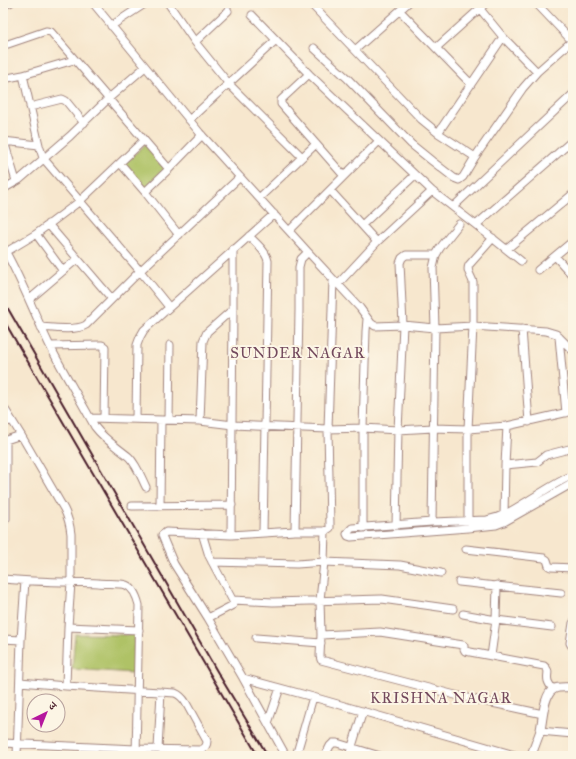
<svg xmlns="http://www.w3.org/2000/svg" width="576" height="759" font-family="'IM FELL Great Primer','Noto Serif Devanagari',serif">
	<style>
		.green { fill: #afc266; stroke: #7c7048 }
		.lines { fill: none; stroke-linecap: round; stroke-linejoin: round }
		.minor-casing { stroke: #a0837c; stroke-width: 9 }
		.tertiary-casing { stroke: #a0837c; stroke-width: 10 }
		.minor { stroke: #fff; stroke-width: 7 }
		.tertiary { stroke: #fff; stroke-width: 8 }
		.rail { stroke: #4a1f2b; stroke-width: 2 }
		.labels { text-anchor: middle; stroke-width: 4; stroke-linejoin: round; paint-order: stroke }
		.neighbourhood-label { font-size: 15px; letter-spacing: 1px; fill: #73495d; stroke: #fcf5e5 }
	</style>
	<rect width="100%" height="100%" fill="#fcf5e5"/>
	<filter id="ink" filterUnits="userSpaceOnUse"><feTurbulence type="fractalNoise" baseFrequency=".025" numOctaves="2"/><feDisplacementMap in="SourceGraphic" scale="8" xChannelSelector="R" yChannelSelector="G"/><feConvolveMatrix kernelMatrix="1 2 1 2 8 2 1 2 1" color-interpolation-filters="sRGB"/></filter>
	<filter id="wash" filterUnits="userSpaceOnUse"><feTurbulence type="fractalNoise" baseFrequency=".012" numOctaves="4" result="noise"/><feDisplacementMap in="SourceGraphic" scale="16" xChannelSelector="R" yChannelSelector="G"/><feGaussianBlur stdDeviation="0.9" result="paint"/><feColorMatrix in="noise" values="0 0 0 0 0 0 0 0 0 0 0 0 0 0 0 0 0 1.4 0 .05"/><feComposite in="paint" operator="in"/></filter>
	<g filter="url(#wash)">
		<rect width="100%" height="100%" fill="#f7e7ce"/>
		<path class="green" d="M146 144 167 169 146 189 123 164Z
			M75 634 135 635 133 673 72 669Z"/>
	</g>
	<g filter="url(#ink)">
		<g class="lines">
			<g class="minor-casing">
				<path id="minor" d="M93 3 200 133 308 252 360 308 371 323 375 326 403 325 435 328 473 326 546 331 556 334 573 351
					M168 3 195 42 229 84 302 157
					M310 3 421 119 438 133 503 37 537 72 572 41 536 3
					M3 5 10 3
					M480 9 503 37
					M400 11 471 84
					M252 15 309 74 432 191 476 225 521 261
					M111 26 146 3
					M195 42 228 11
					M8 44 46 31 51 32 169 169
					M314 48 348 79 411 144 432 161 454 178 459 180 463 177 475 157
					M436 48 486 3
					M355 50 408 3
					M309 74 281 100V104L344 176
					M23 75 39 145 43 158 140 271 169 307
					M3 79 23 75 74 60
					M30 107 62 99 66 101 84 123
					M189 120 276 40
					M438 133 475 157 523 88 537 72
					M3 138 16 181
					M3 141 39 145
					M120 163 145 192 179 235
					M3 189 19 180 70 136 108 99 145 67
					M330 190 377 242
					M145 192 169 169 202 135
					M259 198 316 144
					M453 207 573 94
					M48 224 112 299
					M362 225 415 175
					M476 225 573 140
					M289 231 379 141
					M36 234 63 271
					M249 236C256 243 266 251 268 261L263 533
					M3 247C21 278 33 311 49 344 63 372 80 399 95 427 104 439 117 447 129 457 137 465 141 477 146 487
					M507 249 573 194
					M6 252 36 234 80 201 144 140
					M555 256 573 276
					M538 270 573 241
					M338 284 377 242 432 191
					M30 299 77 259
					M41 327C54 328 76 331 86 325L140 271 240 177
					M522 329 529 422
					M559 337 566 413
					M50 346 100 345H102L105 347 104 418
					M3 406 21 435 64 509C68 517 70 525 71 534V582L68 627 66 686
					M90 418 200 421 233 425 328 429 363 428 398 430 433 428 468 429 507 426 573 411
					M136 419 137 345 140 337 144 330 274 214
					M169 420 170 345
					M200 421 203 341 207 332 233 309
					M3 422 12 421
					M3 441 21 435
					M505 465 537 462 546 455 573 448
					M573 475C557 482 544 491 529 500 516 508 503 517 487 520L432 522 352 528 349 531 347 534 348 536 351 537 468 528 496 525 504 522 573 483
					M132 506 232 505
					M160 506 161 420
					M504 515 505 465 507 426
					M468 520V429L473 326V282C471 275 466 271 469 265L493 238
					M3 521 6 519V440
					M432 522 435 328 433 268 436 255 440 248 459 224
					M396 526 398 430 403 325 400 263 402 258 406 255H436
					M363 528V428L366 331 367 319
					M295 531 299 310V267L301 259 308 252
					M325 531 324 562 320 600 321 635 320 656 321 660 459 696 543 714
					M202 533 209 556 234 603 233 605 208 618
					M231 535 233 309V249
					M466 549 544 558 547 560 549 566 551 567 573 568
					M212 562 297 564 324 562 400 565 441 573
					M3 579C35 582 67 582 98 583 105 584 120 583 126 585 134 588 137 597 139 605L136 756
					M459 582 561 593
					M233 600 273 602 382 599 453 609
					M463 614 496 620 552 627
					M573 623 570 643 571 645 573 647
					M68 627 139 630
					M321 635 380 632 463 645 464 646V649L465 651 544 666C551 671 546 674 548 681 549 684 551 687 553 690
					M256 638 321 643
					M3 639 21 640
					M491 656 496 620 497 585
					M243 678 313 697 518 756
					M268 723 280 688
					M540 731 573 734
					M3 743 136 749 201 750C205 748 207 746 207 741L186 703C183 698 180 695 175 693L66 686 20 682
					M158 749 161 692
					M17 756 21 640 25 581
					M286 756 243 678 208 618 174 564 163 538 162 535 166 532 231 535 295 531H325L330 528V525L328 429 333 279
					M296 756 313 697
					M325 756 330 746 333 743H337L380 756
					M349 756 363 711"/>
			</g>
			<g class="tertiary-casing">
				<path id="tertiary" d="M531 756C534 748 537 740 540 732 543 721 543 694 554 689 559 686 568 688 573 687"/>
			</g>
			<use href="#minor" class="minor"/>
			<use href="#tertiary" class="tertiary"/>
			<path class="rail" d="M3 300 218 673 268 756
				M3 319 258 756"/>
		</g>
	</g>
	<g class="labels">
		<g class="neighbourhood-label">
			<text x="298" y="358">SUNDER NAGAR</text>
			<text x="441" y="703">KRISHNA NAGAR</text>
		</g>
	</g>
	<rect width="576" height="759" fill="none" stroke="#fcf5e5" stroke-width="16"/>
	<g transform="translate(46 713) rotate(43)"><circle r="19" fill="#fcf5e5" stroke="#b59f9b"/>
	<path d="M0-3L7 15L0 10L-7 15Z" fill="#b5179e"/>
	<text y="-6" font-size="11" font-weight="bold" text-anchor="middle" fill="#4a1f2b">उ</text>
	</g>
</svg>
